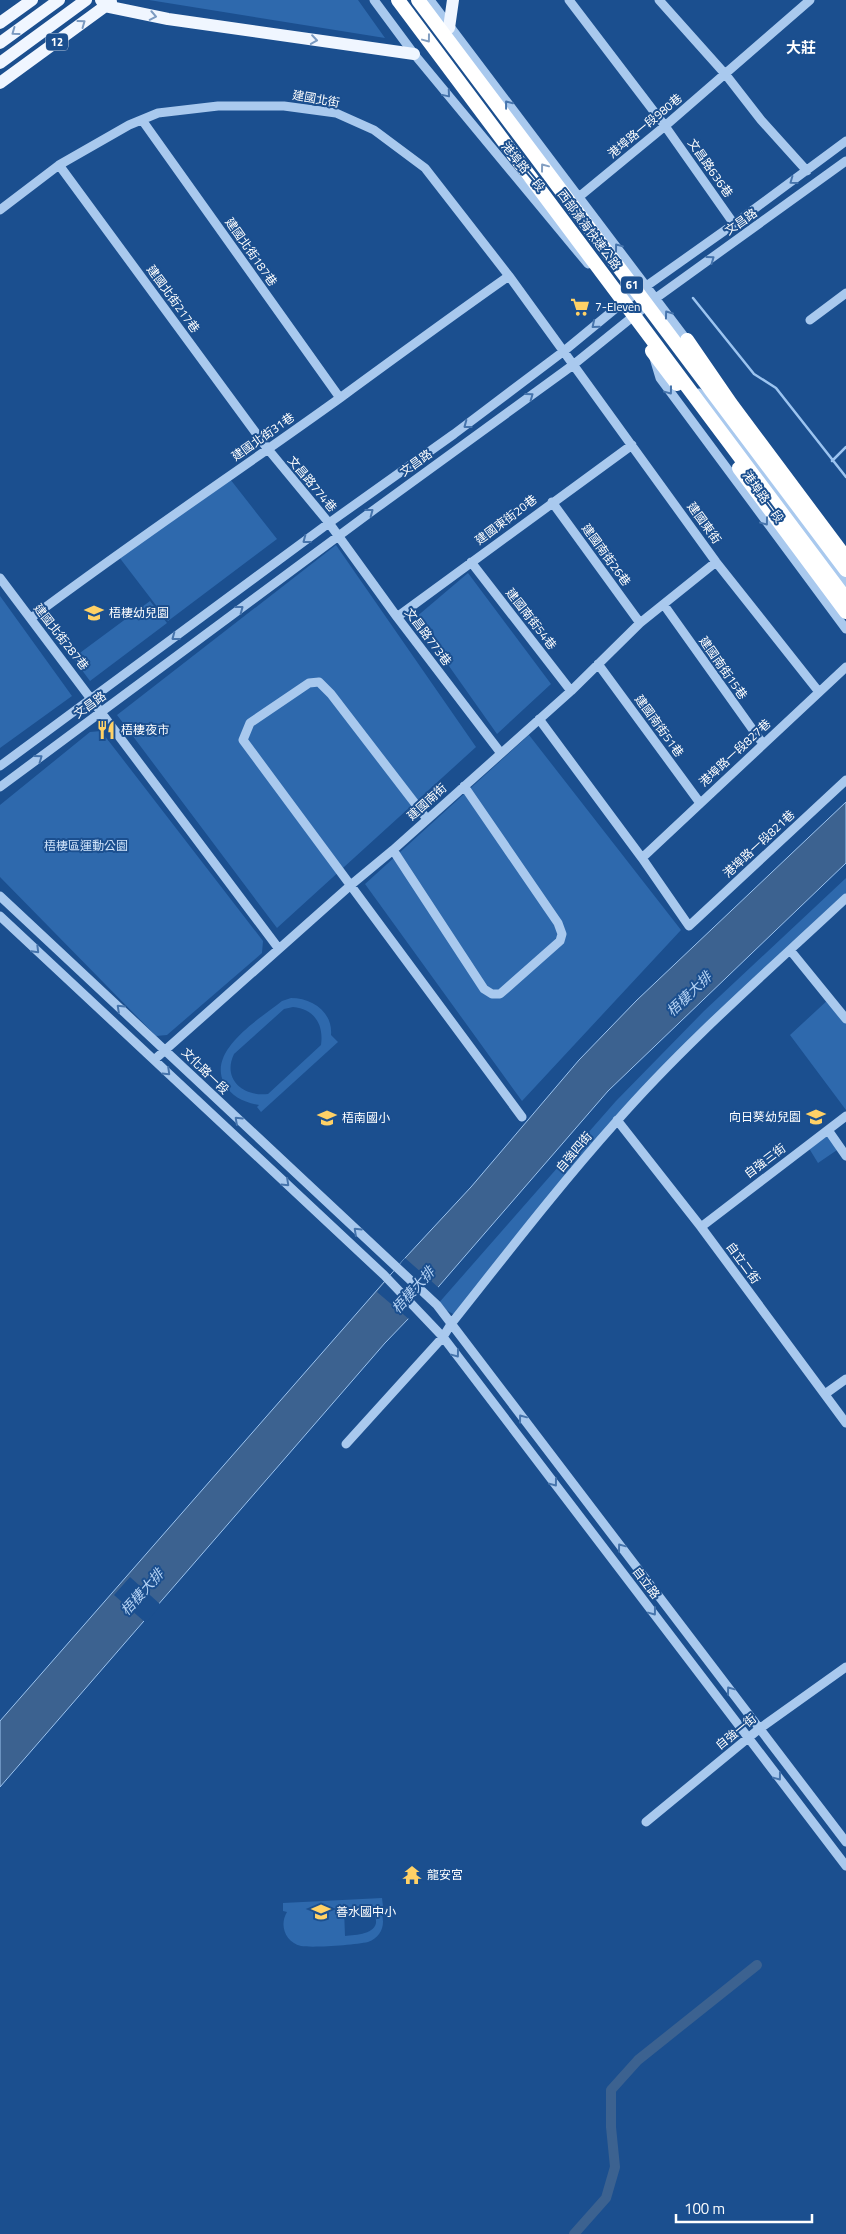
<svg xmlns="http://www.w3.org/2000/svg" width="846" height="2234" font-family="'Titillium Web','Noto Sans TC',sans-serif">
	<style>
		.green { fill: #2e69ad; fill-rule: evenodd }
		.water { fill: #3c6290; stroke: #9cc4f0 }
		.pier { fill: #1b4f8f }
		.lines { fill: none; stroke-linecap: round; stroke-linejoin: round }
		.stream { stroke: #9cc4f0; stroke-width: 2.5 }
		.canal { stroke: #3c6290; stroke-width: 10 }
		.minor { stroke: #a9c9ee; stroke-width: 9 }
		.major { stroke: #f0f6ff; stroke-width: 12 }
		.highway { stroke: #fff; stroke-width: 14 }
		.highway-bridge { stroke: #fff; stroke-width: 14 }
		.oneway { stroke: #7b9ac1 }
		.oneway2 { stroke: #829ec1 }
		.oneway3 { stroke: #4674ac }
		.labels { text-anchor: middle; stroke-width: 4; stroke-linejoin: round; paint-order: stroke }
		.shield { fill: #1b4f8f; stroke: #bbcadd; stroke-width: 1 }
		.shield-label { font-size: 11px; font-weight: bold; fill: #fff }
		.street-label { font-size: 12px; fill: #fff; stroke: #1b4f8f }
		.poi-label { font-size: 12px; fill: #fff; stroke: #1b4f8f; text-anchor: start }
		.park-label { font-size: 12px; fill: #cfe3fa; stroke: #1b4f8f }
		.water-label { font-size: 14px; font-style: italic; fill: #b5d3f5; stroke: #1b4f8f }
		.quarter-label { font-size: 15px; font-weight: bold; fill: #fff; stroke: #1b4f8f }
	</style>
	<rect width="100%" height="100%" fill="#1b4f8f"/>
	<path class="green" d="M149 0H358L385 38Z
		M230 479 277 539 168 621 119 557Z
		M336 545 476 747 277 928 117 715Z
		M468 573 551 684 497 734 415 618Z
		M0 596 72 696 0 748Z
		M150 601 167 623 90 681 73 658Z
		M101 731 263 941 262 953 167 1035 156 1036 0 877V805L90 732Z
		M529 735 681 930 522 1101 365 884Z
		M846 878V897L628 1110 455 1315 437 1305 616 1101 704 1011Z
		M291 998C312 998 333 1012 331 1035L338 1042 261 1112 257 1107 259 1105C243 1102 232 1097 224 1083 207 1050 261 1018 282 1001ZM293 1007C314 1009 324 1024 321 1045L268 1094C243 1097 222 1079 234 1054L284 1009Z
		M830 998 846 1019V1110L790 1035Z
		M828 1130 840 1148 818 1163 807 1145Z
		M382 1898 383 1906H378C387 1920 384 1936 368 1942 355 1945 313 1948 301 1946 285 1942 279 1925 287 1912L283 1911V1903ZM361 1907 373 1912C385 1933 359 1935 345 1936L344 1909Z"/>
	<path class="water" d="M846 802V863L608 1091 433 1293 385 1343 0 1787V1721L406 1257 471 1187 579 1060 637 1000Z"/>
	<path class="pier" d="M405 1258 439 1288 410 1320 377 1292Z
		M130 1577 161 1605 146 1623 114 1595Z"/>
	<g class="lines">
		<path class="stream" d="M693 298 754 374 776 388 846 477
			M832 461 846 447"/>
		<path class="canal" d="M574 2234 606 2198 615 2167 611 2127V2090L638 2060 757 1965"/>
		<path class="minor" d="M374 0 414 54 588 264
			M430 0 689 343
			M569 0 665 126 734 224
			M659 0 726 75 761 120 807 171
			M142 120 340 398
			M59 165 267 448 329 523 397 617 500 752
			M580 196 665 126 810 0
			M0 210 59 165 129 125 158 113 218 106H284L336 113 374 130 425 168 509 276 716 562 819 692
			M810 320 846 293
			M654 358 660 378 846 629
			M699 393 723 418 846 583
			M552 502 640 623
			M471 562 571 691
			M0 578 279 949
			M664 605 763 744
			M397 617 632 445
			M31 618C132 542 237 472 340 398 396 357 452 316 509 276
			M598 664 700 803
			M539 719 642 858 689 926 846 780
			M0 766 329 523 454 434 564 351 621 304 734 224 846 141
			M0 787 375 509 573 365 656 298 846 161
			M427 819 331 694 319 682 309 683 250 723 243 740 522 1117
			M393 850 484 989 492 994H500L560 941 562 934 558 923 464 786
			M642 858 846 667
			M0 896 437 1305 846 1842
			M0 916 384 1275 443 1337 846 1866
			M790 950 846 1019
			M154 1060 352 884 393 850 571 691 640 623 716 562
			M617 1120 701 1227 846 1423
			M828 1130 846 1156
			M701 1227 846 1116
			M825 1394 846 1379
			M346 1444 443 1337 451 1324C505 1256 558 1187 616 1122 686 1042 768 971 846 898
			M646 1822 759 1729 846 1667"/>
		<path class="major" d="M101 0 105 6 168 19 414 54
			M0 23 32 0
			M449 28 453 0
			M0 43 59 0
			M0 63 86 0
			M0 83 111 2"/>
		<path class="highway" d="M687 340 731 404 846 558
			M652 351 677 384
			M739 468 846 612"/>
		<path class="highway-bridge" d="M398 0 846 599
			M418 0 846 570"/>
	</g>
	<defs><path id="oneway-chevron" d="M-2-3.5L2.5 0L-2 3.5" fill="none" stroke-width="1.6" stroke-linecap="round" stroke-linejoin="round" transform="scale(1.25)"/></defs>
	<g class="oneway">
		<use href="#oneway-chevron" transform="translate(153 16) rotate(11)"/>
		<use href="#oneway-chevron" transform="translate(82 23) rotate(-36)"/>
		<use href="#oneway-chevron" transform="translate(15 32) rotate(144)"/>
		<use href="#oneway-chevron" transform="translate(314 40) rotate(8)"/>
	</g>
	<g class="oneway2">
		<use href="#oneway-chevron" transform="translate(427 39) rotate(53)"/>
		<use href="#oneway-chevron" transform="translate(544 167) rotate(-127)"/>
	</g>
	<g class="oneway3">
		<use href="#oneway-chevron" transform="translate(447 94) rotate(50)"/>
		<use href="#oneway-chevron" transform="translate(508 104) rotate(-128)"/>
		<use href="#oneway-chevron" transform="translate(793 181) rotate(144)"/>
		<use href="#oneway-chevron" transform="translate(618 247) rotate(-127)"/>
		<use href="#oneway-chevron" transform="translate(711 259) rotate(-36)"/>
		<use href="#oneway-chevron" transform="translate(668 314) rotate(-126)"/>
		<use href="#oneway-chevron" transform="translate(595 325) rotate(140)"/>
		<use href="#oneway-chevron" transform="translate(669 391) rotate(53)"/>
		<use href="#oneway-chevron" transform="translate(530 396) rotate(-36)"/>
		<use href="#oneway-chevron" transform="translate(467 425) rotate(143)"/>
		<use href="#oneway-chevron" transform="translate(370 512) rotate(-37)"/>
		<use href="#oneway-chevron" transform="translate(765 522) rotate(53)"/>
		<use href="#oneway-chevron" transform="translate(306 540) rotate(143)"/>
		<use href="#oneway-chevron" transform="translate(240 609) rotate(-37)"/>
		<use href="#oneway-chevron" transform="translate(175 637) rotate(143)"/>
		<use href="#oneway-chevron" transform="translate(39 758) rotate(-36)"/>
		<use href="#oneway-chevron" transform="translate(36 950) rotate(45)"/>
		<use href="#oneway-chevron" transform="translate(120 1008) rotate(-137)"/>
		<use href="#oneway-chevron" transform="translate(167 1072) rotate(44)"/>
		<use href="#oneway-chevron" transform="translate(238 1120) rotate(-137)"/>
		<use href="#oneway-chevron" transform="translate(286 1183) rotate(43)"/>
		<use href="#oneway-chevron" transform="translate(357 1231) rotate(-137)"/>
		<use href="#oneway-chevron" transform="translate(456 1354) rotate(53)"/>
		<use href="#oneway-chevron" transform="translate(522 1418) rotate(-127)"/>
		<use href="#oneway-chevron" transform="translate(554 1483) rotate(53)"/>
		<use href="#oneway-chevron" transform="translate(621 1547) rotate(-127)"/>
		<use href="#oneway-chevron" transform="translate(653 1612) rotate(53)"/>
		<use href="#oneway-chevron" transform="translate(730 1690) rotate(-127)"/>
		<use href="#oneway-chevron" transform="translate(778 1777) rotate(53)"/>
	</g>
	<defs>
		<g id="supermarket-bare" transform="scale(1.5)"><path d="M-6-5.5h2.5l.6 2H6L4.5 2H-2.5L-4.4-4H-6ZM-1.5 3.2a1.3 1.3 0 1 0 .1 0ZM3 3.2a1.3 1.3 0 1 0 .1 0Z" fill="#ffd166" stroke="#1b4f8f" stroke-width="2.5" paint-order="stroke"/></g>
		<g id="school-bare" transform="scale(1.5)"><path d="M0-5L7-2L0 1L-7-2ZM-4 1L0 2.5L4 1V4Q0 6-4 4Z" fill="#ffd166" stroke="#1b4f8f" stroke-width="2.5" paint-order="stroke"/></g>
		<g id="restaurant-bare" transform="scale(1.5)"><path d="M-5-6h1v4h1v-4h1v4h1v-4h1v5L-1.5 .5V6h-2V.5L-5-1ZM5-6V6H3V1.5H1.5Q1.5-4 5-6Z" fill="#ffd166" stroke="#1b4f8f" stroke-width="2.5" paint-order="stroke"/></g>
		<g id="temple-bare" transform="scale(1.5)"><path d="M0-6L5-2H3V0L6.5 2.5H4V6H1.5V3h-3V6H-4V2.5H-6.5L-3 0V-2H-5Z" fill="#ffd166" stroke="#1b4f8f" stroke-width="2.5" paint-order="stroke"/></g>
	</defs>
	<g fill-rule="evenodd">
		<use href="#supermarket-bare" x="580" y="307"/>
		<use href="#school-bare" x="94" y="613"/>
		<use href="#restaurant-bare" x="106" y="730"/>
		<use href="#school-bare" x="816" y="1117"/>
		<use href="#school-bare" x="327" y="1118"/>
		<use href="#temple-bare" x="412" y="1875"/>
		<use href="#school-bare" x="321" y="1912"/>
	</g>
	<g class="labels">
		<g class="shield">
			<rect x="46" y="33.5" width="22" height="17" rx="4"/>
			<rect x="621" y="276.5" width="22" height="17" rx="4"/>
		</g>
		<g class="shield-label">
			<text x="57" y="46">12</text>
			<text x="632" y="289">61</text>
		</g>
		<g class="street-label">
			<text transform="translate(316 99) rotate(10)" y="4">建國北街</text>
			<text transform="translate(645 126) rotate(-40)" y="4">港埠路一段980巷</text>
			<text transform="translate(523 167) rotate(50)" y="4">港埠路一段</text>
			<text transform="translate(710 168) rotate(55)" y="4">文昌路636巷</text>
			<text transform="translate(741 222) rotate(-35)" y="4">文昌路</text>
			<text transform="translate(589 230) rotate(53)" y="4">西部濱海快速公路</text>
			<text transform="translate(251 252) rotate(55)" y="4">建國北街187巷</text>
			<text transform="translate(173 299) rotate(54)" y="4">建國北街217巷</text>
			<text transform="translate(263 437) rotate(-35)" y="4">建國北街31巷</text>
			<text transform="translate(416 463) rotate(-36)" y="4">文昌路</text>
			<text transform="translate(312 484) rotate(50)" y="4">文昌路774巷</text>
			<text transform="translate(763 497) rotate(54)" y="4">港埠路一段</text>
			<text transform="translate(506 520) rotate(-37)" y="4">建國東街20巷</text>
			<text transform="translate(704 523) rotate(54)" y="4">建國東街</text>
			<text transform="translate(606 555) rotate(54)" y="4">建國南街26巷</text>
			<text transform="translate(531 619) rotate(52)" y="4">建國南街54巷</text>
			<text transform="translate(61 637) rotate(52)" y="4">建國北街287巷</text>
			<text transform="translate(428 637) rotate(53)" y="4">文昌路773巷</text>
			<text transform="translate(723 668) rotate(55)" y="4">建國南街15巷</text>
			<text transform="translate(90 705) rotate(-36)" y="4">文昌路</text>
			<text transform="translate(659 726) rotate(54)" y="4">建國南街51巷</text>
			<text transform="translate(735 753) rotate(-43)" y="4">港埠路一段827巷</text>
			<text transform="translate(427 802) rotate(-42)" y="4">建國南街</text>
			<text transform="translate(759 844) rotate(-43)" y="4">港埠路一段821巷</text>
			<text transform="translate(205 1071) rotate(44)" y="4">文化路一段</text>
			<text transform="translate(574 1152) rotate(-50)" y="4">自強四街</text>
			<text transform="translate(765 1161) rotate(-37)" y="4">自強三街</text>
			<text transform="translate(743 1263) rotate(54)" y="4">自立二街</text>
			<text transform="translate(646 1583) rotate(53)" y="4">自立路</text>
			<text transform="translate(736 1732) rotate(-39)" y="4">自強一街</text>
		</g>
		<g class="poi-label">
			<text x="595" y="311">7-Eleven</text>
			<text x="109" y="617">梧棲幼兒園</text>
			<text x="121" y="734">梧棲夜市</text>
			<text x="801" y="1121" text-anchor="end">向日葵幼兒園</text>
			<text x="342" y="1122">梧南國小</text>
			<text x="427" y="1879">龍安宮</text>
			<text x="336" y="1916">善水國中小</text>
		</g>
		<g class="park-label">
			<text x="86" y="850">梧棲區運動公園</text>
		</g>
		<g class="water-label">
			<text transform="translate(689 994) rotate(-44)" y="5">梧棲大排</text>
			<text transform="translate(413 1290) rotate(-48)" y="5">梧棲大排</text>
			<text transform="translate(142 1592) rotate(-48)" y="5">梧棲大排</text>
		</g>
		<g class="quarter-label">
			<text x="801" y="53">大莊</text>
		</g>
	</g>
	<path d="M676 2214v8h136v-8" fill="none" stroke="#ffffff" stroke-width="2.5"/>
	<text x="684" y="2214" font-size="15" fill="#ffffff" stroke="#1b4f8f" stroke-width="4" paint-order="stroke">100 m</text>
</svg>
